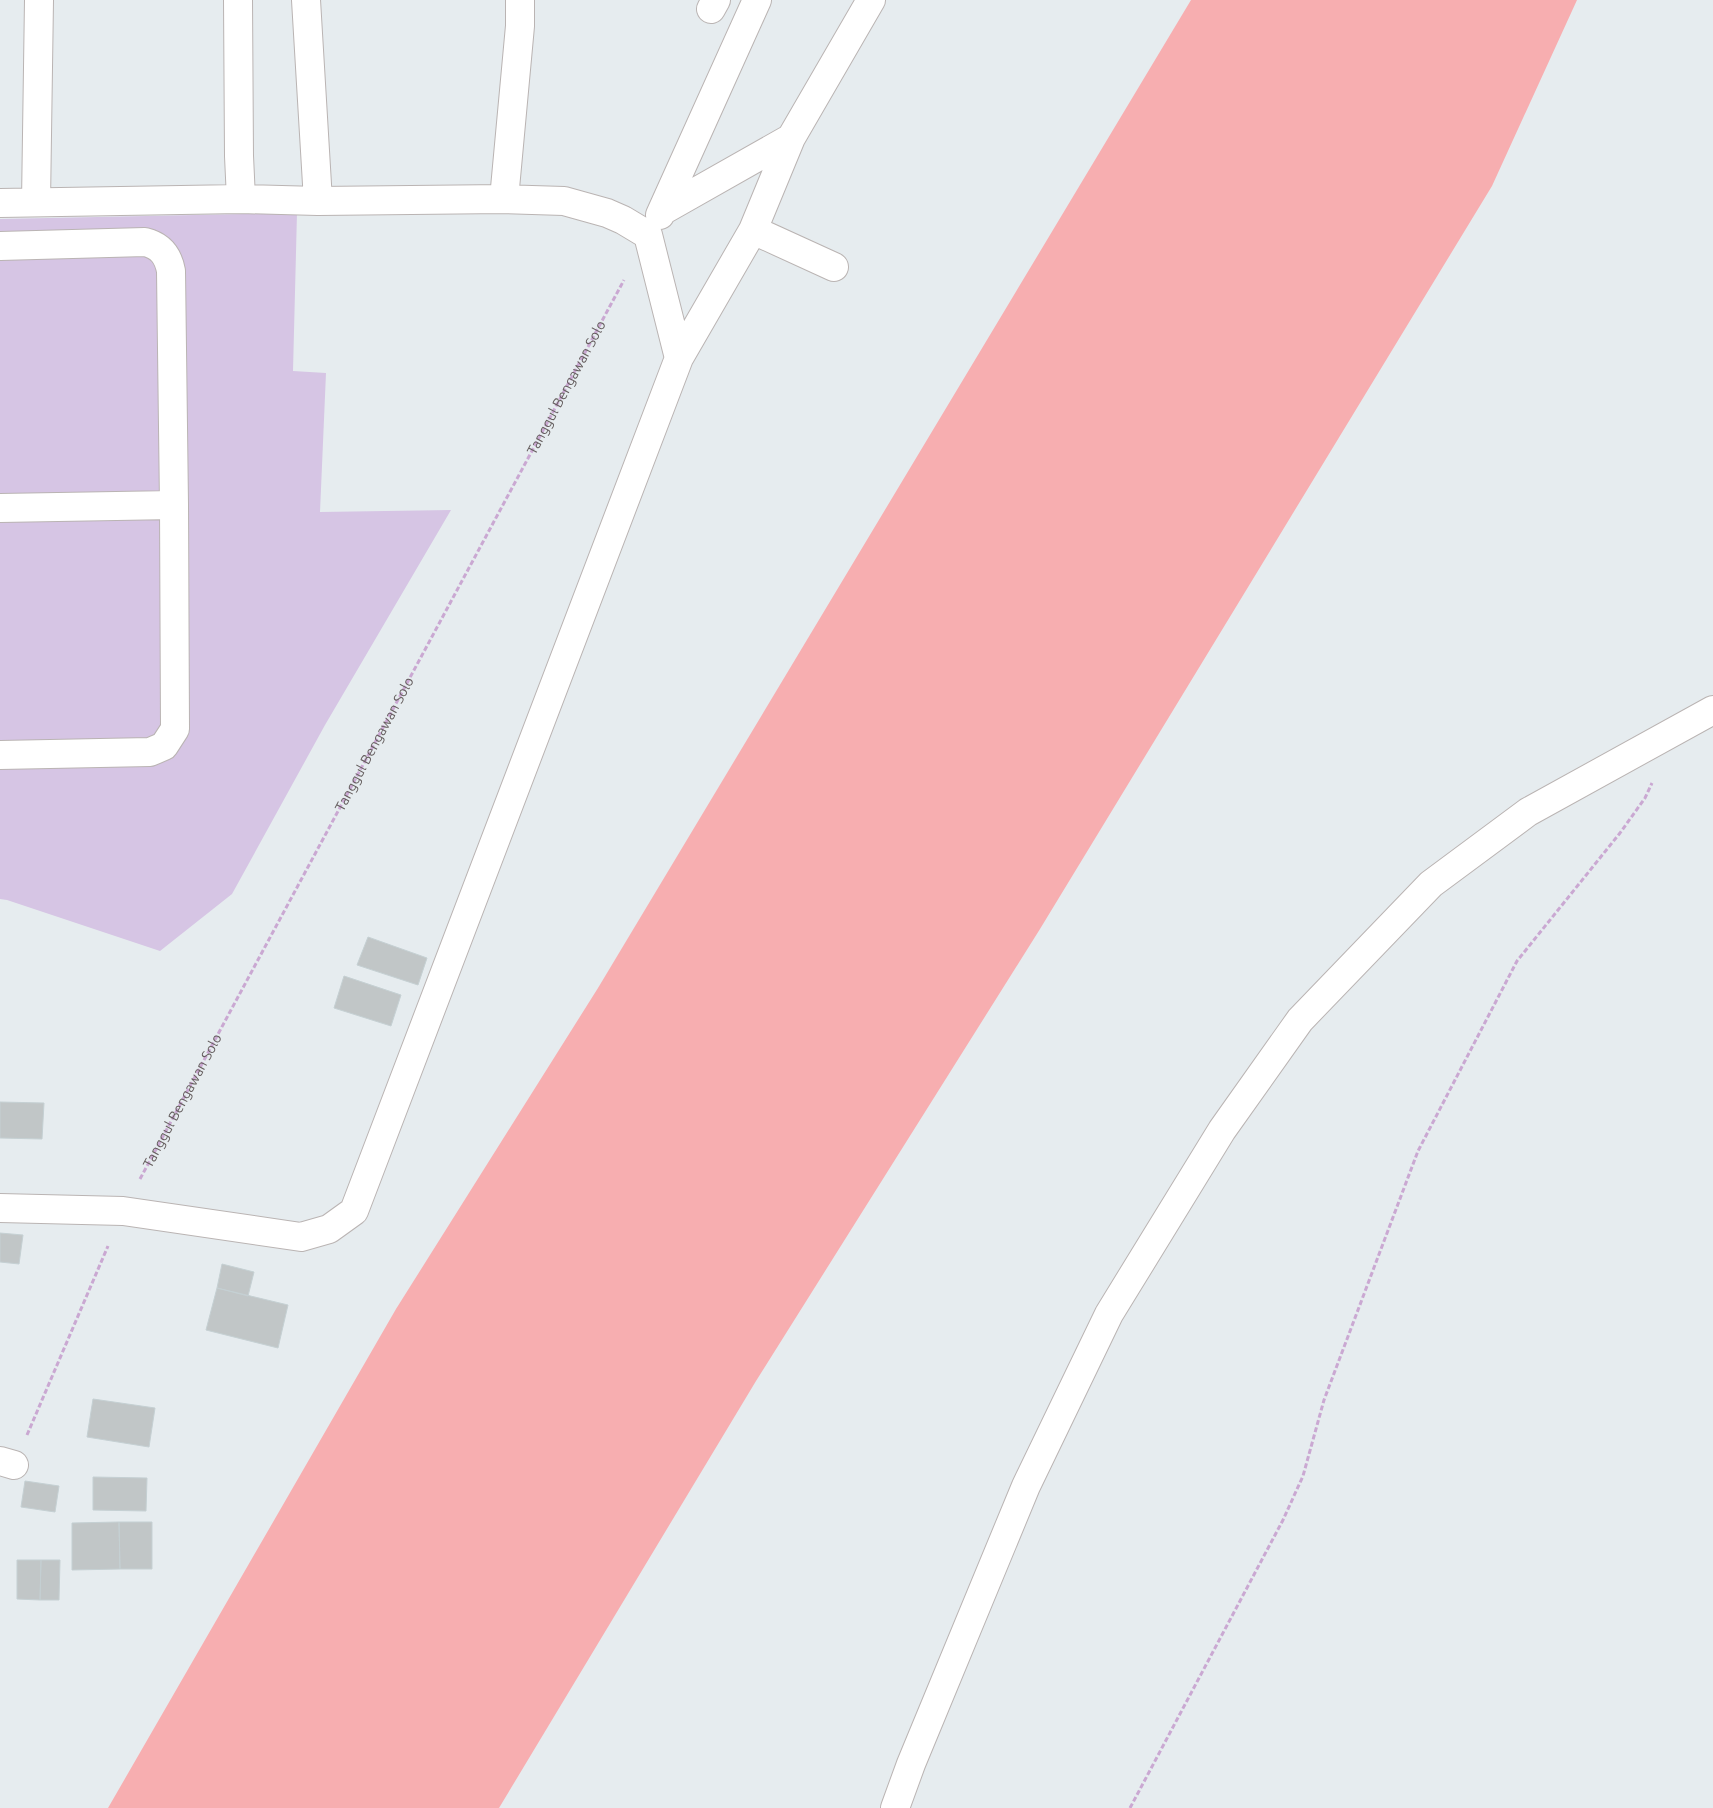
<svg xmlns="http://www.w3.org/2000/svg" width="1713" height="1808" font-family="Ubuntu,sans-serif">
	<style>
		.green { fill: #d6c5e4 }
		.water { fill: #f7aeb0 }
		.building { fill: #c1c6c7; stroke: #c5d0d3 }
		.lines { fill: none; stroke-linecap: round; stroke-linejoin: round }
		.minor-casing { stroke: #bab4b3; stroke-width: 30 }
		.path { stroke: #caa8d2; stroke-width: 3; stroke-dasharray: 5 2.5; stroke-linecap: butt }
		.minor { stroke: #fff; stroke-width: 28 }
		.labels { text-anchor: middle; stroke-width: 4; stroke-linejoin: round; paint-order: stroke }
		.street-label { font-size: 14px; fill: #655e5e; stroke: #fff }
	</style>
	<rect width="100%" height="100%" fill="#e6ecef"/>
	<path class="green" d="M297 213 293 371 326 373 320 512 451 510 325 725 232 894 160 951 7 900 0 899V219Z"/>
	<path class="water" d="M1191 0H1577L1492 186 1040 929 756 1381 499 1808H108L396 1309 598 988Z"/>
	<path class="building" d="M368 937 427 958 418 985 357 965Z
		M344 976 401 995 391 1026 334 1008Z
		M0 1102 44 1103 42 1139 0 1138Z
		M0 1233 23 1235 19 1264 0 1262Z
		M222 1264 254 1272 248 1296 217 1288Z
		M217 1288 288 1305 278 1348 206 1330Z
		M93 1399 155 1408 149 1447 87 1437Z
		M93 1477 147 1478 146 1511 93 1510Z
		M25 1481 59 1486 55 1512 21 1507Z
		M119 1522H152V1569H120Z
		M119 1522 120 1569 72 1570V1523Z
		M17 1560H41L40 1600 17 1599Z
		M41 1560H60L59 1600H40Z"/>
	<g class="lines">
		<g class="minor-casing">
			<path id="minor" d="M238 0 239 156 241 199
				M306 0 318 201
				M711 9 716 0
				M791 138 753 230 834 267
				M504 199 520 26V0
				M36 202 39 0
				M0 203 241 199 318 201 504 199 564 201 607 213 623 220 648 235 679 358 354 1211 329 1229 301 1237 123 1211 0 1208
				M662 211 791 138 871 0
				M660 215 757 0
				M0 246 145 242C161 246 168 255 171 271L174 505 175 729 164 746 150 752 0 755
				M679 358 753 230
				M0 508 174 505
				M0 1461 14 1465
				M895 1808 911 1764 1026 1486 1109 1314 1222 1130 1300 1020 1431 884 1528 812 1713 710"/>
		</g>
		<g class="path">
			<path id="s1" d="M140 1179 624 280"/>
			<path d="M27 1435 108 1246"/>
			<path d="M1130 1808 1283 1520 1303 1476 1324 1400 1418 1151 1517 961 1620 833 1645 798 1652 783"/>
		</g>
		<use href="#minor" class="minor"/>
	</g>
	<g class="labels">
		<g class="street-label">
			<text dy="5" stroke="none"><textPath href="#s1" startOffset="899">Tanggul Bengawan Solo</textPath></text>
			<text dy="5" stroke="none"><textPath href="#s1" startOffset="494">Tanggul Bengawan Solo</textPath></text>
			<text dy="5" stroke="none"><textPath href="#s1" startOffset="89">Tanggul Bengawan Solo</textPath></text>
		</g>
	</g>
</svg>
